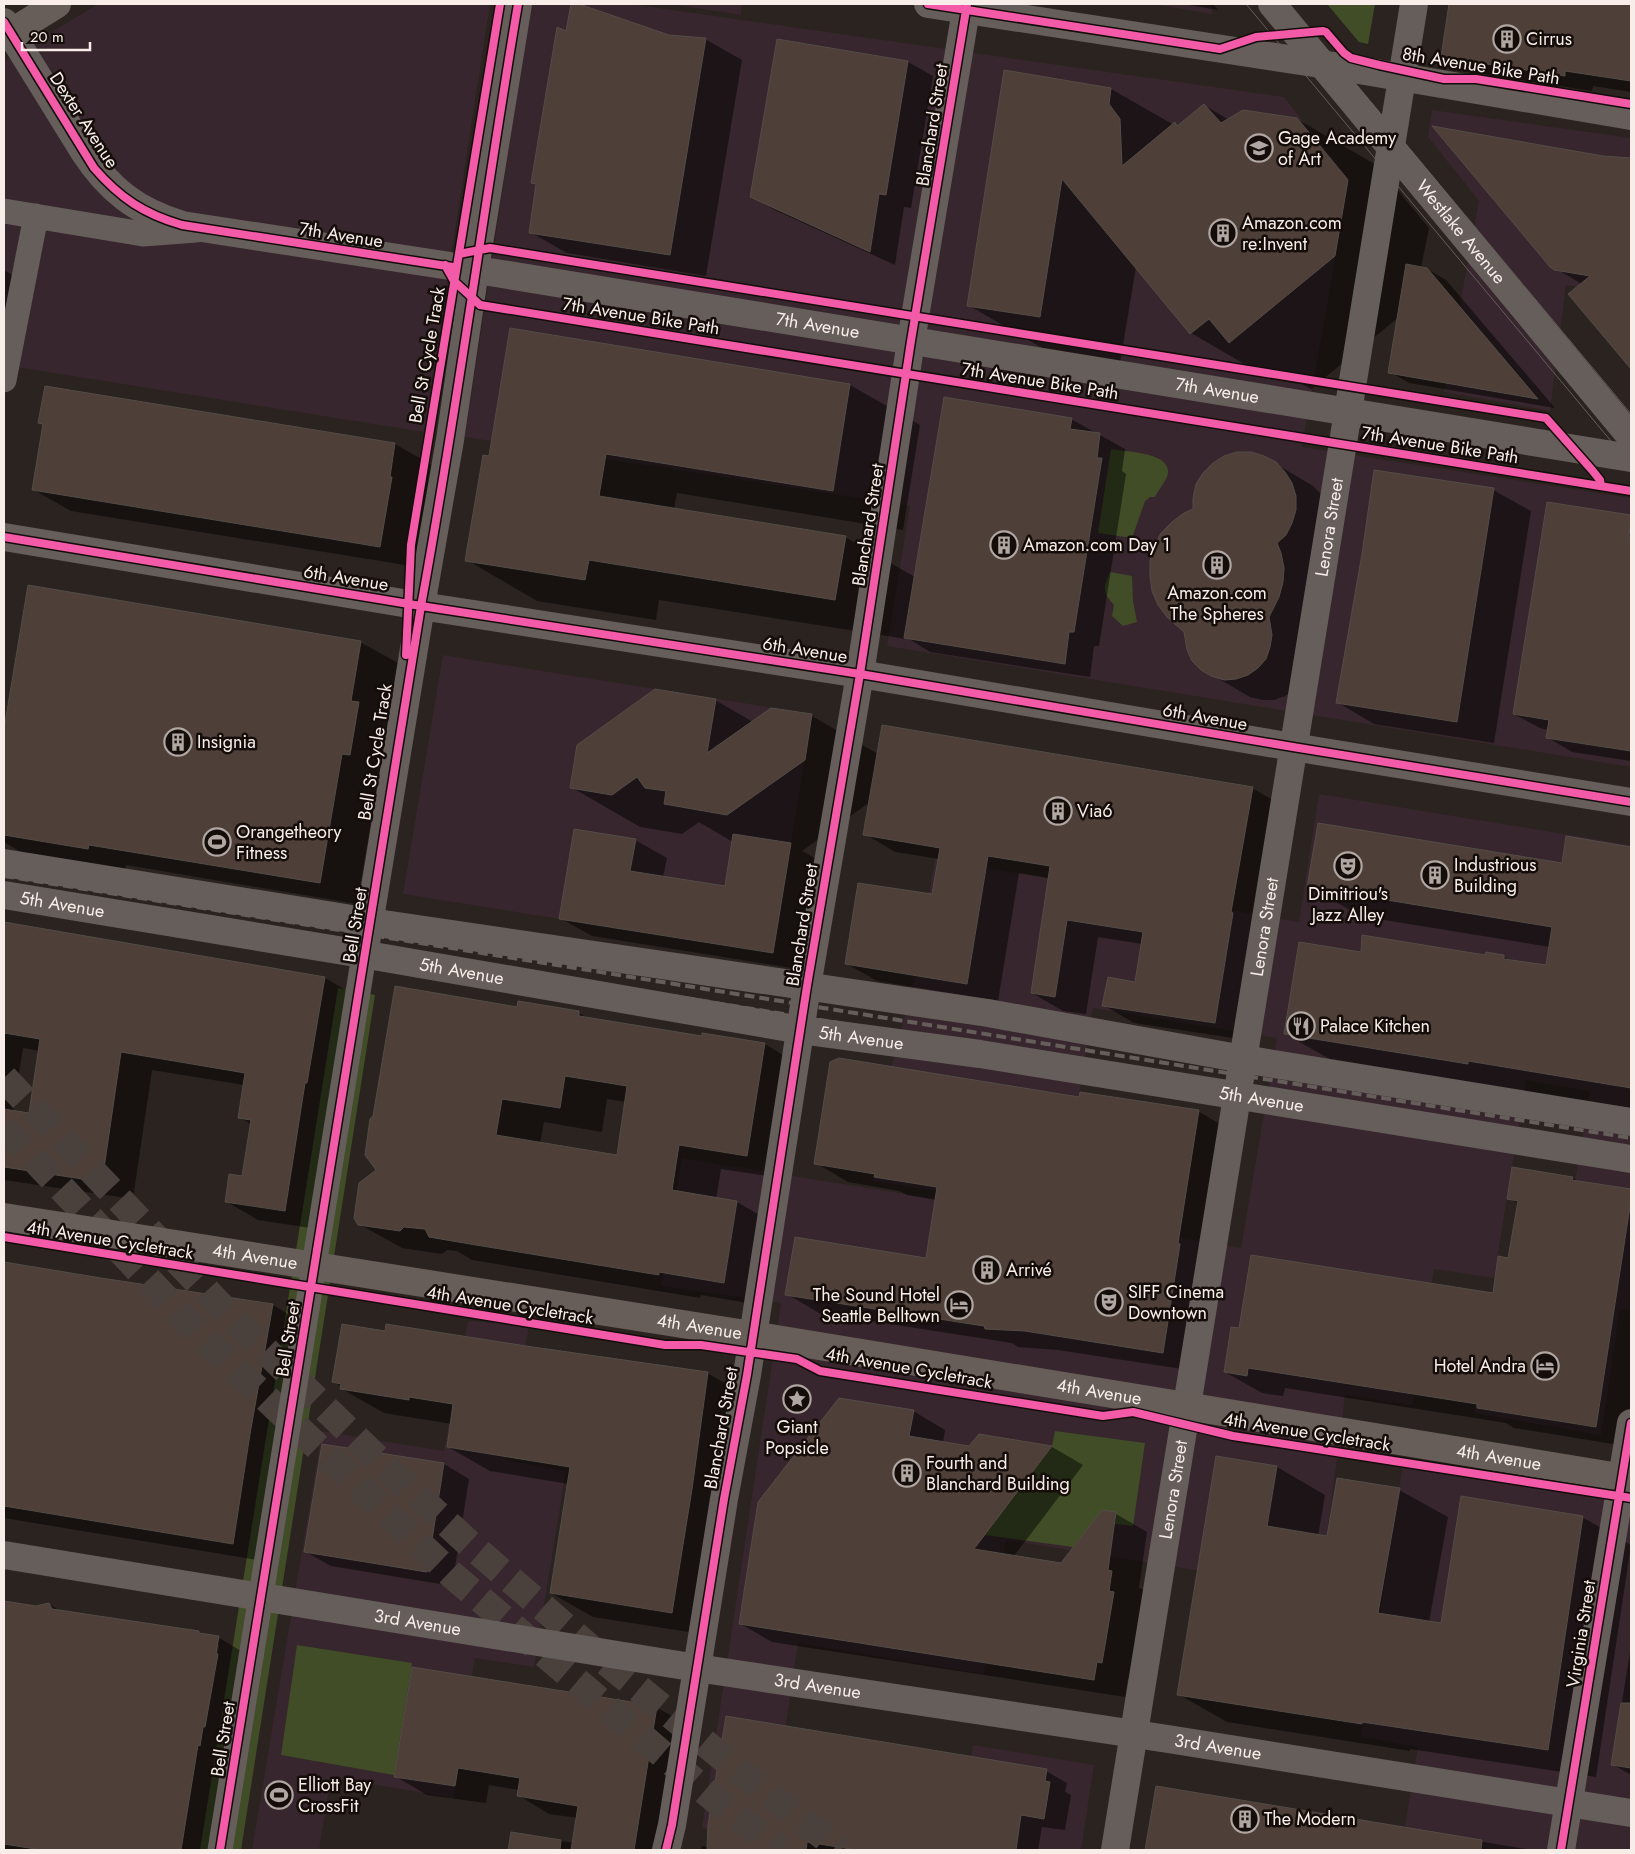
<svg xmlns="http://www.w3.org/2000/svg" width="1635" height="1854" font-family="Jost,sans-serif">
	<style>
		.commercial { fill: #37262d }
		.green { fill: #404d26 }
		.shadow { fill: #0007; fill-rule: evenodd }
		.building { fill: #4e4038; stroke: #534c47; fill-rule: evenodd }
		.lines { fill: none; stroke-linecap: round; stroke-linejoin: round }
		.motorway-tunnel { stroke: #4a413d; stroke-width: 28; stroke-dasharray: 28 14; stroke-linecap: butt }
		.minor { stroke: #655e5b; stroke-width: 25 }
		.tertiary { stroke: #655e5b; stroke-width: 28 }
		.secondary { stroke: #655e5b; stroke-width: 28 }
		.primary { stroke: #675e59; stroke-width: 28 }
		.tram { stroke: #655e5a; stroke-width: 1 }
		.rail { stroke: #655e5a; stroke-width: 4; stroke-dasharray: 10 5; stroke-linecap: butt }
		.cycleway-casing { stroke: #140d0a; stroke-width: 11 }
		.cycleway { stroke: #f35aa7; stroke-width: 8 }
		.labels { text-anchor: middle; stroke-width: 5; stroke-linejoin: round; paint-order: stroke }
		.poi-label { font-size: 18px; fill: #f8ede8; stroke: #140d0a; text-anchor: start }
		.street-label { font-size: 18px; fill: #f8ede8; stroke: #140d0a }
	</style>
	<rect width="100%" height="100%" fill="#2b231f"/>
	<path class="commercial" d="M98 4H490L424 432 4 365V61Z
		M531 4H630L1284 97 1349 179 1302 447 1631 498V767L887 646 910 506 465 437Z
		M670 4H742L741 15Z
		M1153 4H1212V14Z
		M1432 110 1631 138V295L1566 285 1550 411 1444 392 1479 201 1428 137Z
		M443 655 812 714 773 953 403 894Z
		M1319 794 1631 845V1310L1620 1309 1601 1435 1474 1413 1496 1288 1556 1298 1590 1091 1526 1080 1494 1278 1434 1269 1412 1405 1345 1395 1320 1590 1006 1540 984 1674 798 1643 769 1839 702 1828 781 1303 661 1286 682 1158 1241 1248 1277 1038 1093 1008 1060 1210 873 1181 892 1064 915 977 935 859 1299 922Z
		M468 1321 529 1325 506 1460 566 1471 534 1667 475 1658 453 1798 331 1777 319 1850H252L322 1431 444 1451Z
		M1403 1464 1631 1499V1850H1401L1418 1747 1361 1737Z
		M973 1745 1094 1765 1081 1850H955Z"/>
	<path class="green" d="M1327 4H1375L1368 44 1359 42Z
		M1111 449C1126 452 1176 452 1167 477 1164 484 1158 490 1155 497H1150L1145 501 1132 538 1098 533Z
		M1110 572 1132 576 1133 601 1137 622 1123 626 1112 616 1114 605C1102 591 1103 589 1110 572Z
		M338 988 375 995 241 1850H200Z
		M1055 1431 1145 1443 1133 1526 1115 1524 1116 1512 1102 1510 1073 1547 985 1535 1052 1446Z
		M297 1645 412 1663 394 1775 281 1755Z"/>
	<path class="shadow" d="M572 4 669 36 705 39 742 60 706 276 567 253 530 232 537 185 533 183 567 33Z
		M1183 4H1213L1218 10Z
		M1450 4H1631V92L1593 86 1592 91 1469 72 1442 56Z
		M778 40 908 62 933 76 911 208 904 207 895 265 777 211 752 197Z
		M1111 89 1174 125 1175 124 1179 126 1204 105 1229 120 1297 119 1378 166 1429 228 1421 268 1427 269 1446 280 1555 408 1409 383 1390 372 1399 317 1311 389 1281 372 1272 380 1191 333 1136 267 1120 363 1049 352 968 305Z
		M1603 157 1631 160V367L1569 294 1582 284 1551 266Z
		M4 270 22 281 4 374Z
		M511 330 850 385 920 425 903 530 677 493 674 509 845 537 915 577 1071 419 1125 449 1122 471 1126 474 1099 646H1094L1090 677 930 652 906 637V639L659 600 656 620 537 601 467 560 490 457Z
		M46 387 395 444 432 465 417 567 71 511 34 490 44 425 40 422Z
		M1264 457 1313 486 1322 495 1295 689 1285 696 1274 700H1262L1250 697 1202 669 1194 510Z
		M1493 490 1531 511 1494 743 1374 724 1337 702Z
		M1548 503 1631 516V761L1572 752 1547 737 1548 730 1540 728 1514 714Z
		M29 587 360 642 398 663 388 720 396 724 387 776 379 775 357 904 126 865 125 869 21 852 4 842V737Z
		M715 700 753 722 812 716 878 754 1252 788 1283 806 1246 1040 1134 1023 1103 1005 1136 983 1142 944 1098 937 1086 1014 1063 1011 1032 993 1049 878 1019 873 998 1001 877 981 847 964 933 896 939 859 895 852 865 834 870 802 802 851 822 862 804 970 592 936 560 918 635 840 667 858 663 877 726 887 733 842 699 822 682 834 640 827 571 787Z
		M1567 838 1631 848V1108L1337 1063 1285 1034 1362 954 1504 957 1512 961 1547 967 1550 947 1360 916 1309 886 1563 865Z
		M4 923 325 978 356 996 317 1229 258 1220 227 1202 243 1177 251 1124 239 1117 244 1085 152 1070 133 1199 4 1180ZM23 1048 40 1051 31 1114 13 1112Z
		M518 1008 579 1013 589 1019 703 1037 765 1044 806 1069 788 1179 721 1169 716 1199 737 1202 778 1226 765 1306 701 1295 700 1298 472 1260 457 1251 447 1250 442 1254 402 1248 359 1224 378 1170ZM607 1099 626 1102 618 1156 540 1144 544 1122 602 1132Z
		M1081 1098 1198 1111 1230 1130 1195 1371 1058 1350 1018 1347 1012 1343 819 1313 787 1294 927 1259 936 1200 907 1195 899 1191 848 1182 816 1163Z
		M1573 1178 1580 1182 1631 1190V1447L1514 1428 1506 1423 1285 1388 1283 1396 1262 1393 1225 1372 1240 1329 1494 1295 1509 1259 1519 1204 1508 1198Z
		M4 1263 273 1305 303 1323 263 1561 4 1518Z
		M386 1333 707 1373 750 1397 714 1636 593 1617 551 1593 569 1484 490 1471 448 1447 452 1424 384 1413 342 1389V1387L334 1382Z
		M913 1411 945 1430 943 1443 970 1447 979 1435 1052 1447 1083 1465 1014 1556 1061 1564 1102 1512 1116 1514 1147 1532 1139 1588 1144 1590 1134 1680 1128 1679 1125 1697 772 1642 741 1624Z
		M323 1445 444 1464 469 1479 452 1586 331 1566 306 1552Z
		M1217 1457 1277 1467 1325 1495 1318 1536 1328 1537 1399 1490 1448 1517 1429 1622 1442 1624 1582 1517 1631 1545 1596 1777 1410 1749V1751L1227 1722 1178 1694Z
		M4 1602 37 1607 49 1604 62 1612 199 1632 204 1635 219 1638 248 1655 212 1850H4ZM216 1645H219L216 1660 214 1659Z
		M1631 1646V1775L1612 1764Z
		M656 1707 688 1725 668 1850H509L512 1833 574 1843 578 1818 549 1814 518 1795 519 1790 489 1785 486 1803 427 1795 395 1776Z
		M1046 1771 1067 1783 1065 1792 1071 1795 1065 1830 1042 1827 1038 1850H701L702 1846 708 1847Z
		M1157 1788 1526 1849 1528 1850H1147Z"/>
	<path class="building" d="M571 4H579L669 35 706 38 670 255 529 233 536 184 531 183 557 27 566 31Z
		M1449 4H1631V81L1565 71V76L1441 57Z
		M777 39 908 61 886 195 879 194 870 252 750 197Z
		M1004 70 1111 88 1109 104 1120 119 1122 166 1175 122 1177 126 1204 104 1221 123 1243 110 1297 118 1348 180 1335 256 1229 343 1209 319 1190 334 1062 179 1040 317 967 306Z
		M1432 126 1603 156 1631 158V369L1568 294 1590 276 1554 270 1550 267Z
		M1406 264 1427 268 1538 399 1388 373Z
		M510 328 850 384 833 491 606 454 599 496 846 536 835 600 589 560 585 580 465 561 483 455 489 456Z
		M45 386 395 443 390 477H392L380 547 32 490 43 424 38 423Z
		M944 397 1072 418 1070 429 1100 433 1097 458H1102L1074 632H1069L1065 664 904 638Z
		M1237 452H1251L1264 456 1276 462 1285 472 1292 483 1296 496V510L1292 523 1286 535 1277 543 1281 553 1284 568 1283 582 1279 597 1269 617 1272 635 1270 647 1266 659 1258 668 1248 675 1236 679 1224 680 1211 676 1201 670 1192 661 1187 650 1184 632 1167 617 1158 605 1152 591 1150 576V561L1154 547 1161 533 1172 522 1184 513 1193 509V498L1196 484 1203 473 1213 463 1224 456Z
		M1374 470 1494 488 1457 722 1336 703 1362 554Z
		M1547 502 1631 515 1629 537 1631 538V751L1546 738 1549 720 1513 714Z
		M28 585 361 641 351 701 359 702 350 755 342 754 320 883 89 845 88 849 4 835V729Z
		M655 689 716 699 707 753 771 708 812 714 805 760 727 815 664 804 666 791 645 788 637 777 612 795 570 788 577 745Z
		M882 725 1253 787 1231 912 1233 913 1215 1023 1102 1006 1108 977 1135 982 1143 932 1067 920 1055 997 1031 993 1050 866 988 856 967 984 845 964 858 883 932 894 940 848 863 835Z
		M1318 823 1562 863 1566 836 1631 847V1088L1468 1061V1064L1284 1034 1299 942 1361 952 1362 935 1485 955 1486 952 1504 955V959L1546 965 1552 927 1307 887Z
		M574 829 636 839 630 871 725 886 733 834 791 843 773 953 559 919Z
		M4 922 325 977 307 1083H305L285 1211 225 1202 229 1174 242 1176 251 1120 238 1118 245 1073 121 1052 102 1182 4 1167V1109L29 1113 40 1039 4 1033Z
		M395 986 517 1007 518 1001 579 1011V1016L702 1036V1033L765 1043 747 1156 679 1145 672 1190 737 1201 724 1283 659 1272V1275L476 1245 429 1237 425 1229 404 1227 400 1231 358 1225 354 1218 359 1183 376 1170 365 1155 370 1119 373 1116ZM565 1076 627 1086 617 1155 496 1135 502 1099 560 1108Z
		M839 1058 1079 1097 1080 1092 1199 1110 1178 1243 1180 1244 1163 1353 1025 1331 985 1329 984 1326 785 1295 795 1237 926 1258 937 1187 874 1177 875 1174 814 1164 830 1062Z
		M1512 1167 1573 1177 1572 1180 1631 1189V1200L1596 1427 1477 1408V1404L1248 1368 1247 1376 1224 1372 1231 1327 1239 1328 1251 1255 1493 1293 1498 1256 1508 1258 1518 1201 1507 1199Z
		M4 1262 101 1278 273 1304 250 1434 233 1544 4 1506Z
		M342 1324 385 1331 386 1324 526 1346 708 1372 692 1489 672 1613 550 1593 570 1467 447 1447 453 1404 409 1397V1400L340 1389 341 1384 332 1382Z
		M839 1398 914 1410 909 1436 969 1446 979 1434 1052 1446 974 1549 1061 1563 1102 1510 1116 1512 1108 1570 1112 1571 1109 1591 1114 1592 1102 1663 1097 1662 1094 1680 739 1624 758 1502Z
		M322 1444 444 1463 427 1572 304 1552Z
		M1216 1456 1277 1466 1267 1526 1327 1536 1337 1478 1400 1488 1378 1613 1441 1623 1461 1496 1583 1516 1548 1750 1362 1722V1724L1177 1695Z
		M4 1601 36 1606 49 1603 52 1609 199 1631V1633L219 1636 216 1653 218 1654 205 1727H203L200 1746 198 1745 181 1850H42L4 1844Z
		M412 1667 657 1706 634 1850H571L578 1806 517 1796 520 1778 458 1768 455 1786 394 1777Z
		M1621 1703H1631V1768L1611 1765Z
		M726 1716 1047 1769 1045 1781 1050 1782 1044 1819 1021 1815 1016 1850H857L807 1842 806 1850H707L708 1825Z
		M1156 1786 1482 1840 1481 1850H1145Z
		M511 1832 561 1840 560 1850H508Z"/>
	<g class="lines">
		<path class="motorway-tunnel" d="M4 1078 230 1316 388 1469 475 1549 604 1660 733 1766 841 1850
			M4 1127 202 1337 451 1574 723 1806 782 1850"/>
		<path class="minor" d="M4 211 143 234 196 230
			M4 380 36 216
			M220 1850 364 955"/>
		<g class="tertiary">
			<path d="M364 955 421 606 450 440 478 250 518 4"/>
			<path d="M666 1850 672 1825 724 1499 747 1375 807 986 860 674 911 341 967 4"/>
			<path id="s1" d="M1115 1850 1414 4"/>
			<path d="M1561 1850 1631 1423"/>
		</g>
		<g class="secondary">
			<path d="M928 4 1347 68 1631 116"/>
			<path id="s2" d="M1272 4 1631 437"/>
			<path id="s3" d="M4 22 83 150C109 190 136 211 182 225L502 274 1631 458"/>
			<path d="M4 537 421 606 860 674 1293 747 1631 802"/>
			<path d="M4 863 370 922 988 1013 1243 1059 1631 1122"/>
			<path id="s4" d="M4 895 356 953 801 1030 980 1054 1631 1159"/>
			<path id="s5" d="M4 1555 697 1668 1168 1739 1631 1813"/>
		</g>
		<g class="primary">
			<path d="M4 37 57 4"/>
			<path id="s6" d="M4 1217 752 1335 1631 1479"/>
		</g>
		<path class="tram" d="M1246 4 1631 465
			M1289 4 1631 414"/>
		<path class="rail" d="M4 876 1631 1138
			M4 888 1631 1151"/>
		<g class="cycleway-casing">
			<path id="cycleway" d="M928 4 1220 49 1256 37 1323 31 1326 32 1344 53 1351 58 1379 65 1444 79H1476L1631 104
				M4 22 94 168C120 198 144 214 182 225L453 267
				M459 254 490 248 1546 418 1592 470 1600 480 1601 486
				M445 265 454 281 480 305 1631 491
				M4 537 421 606 860 674 1293 747 1631 802
				M406 655 411 545 500 4
				M4 1237 665 1345H701L797 1359 820 1371 1103 1416 1133 1412 1233 1436 1631 1498
				M220 1850 421 606C458 406 484 204 518 4
				M666 1850 672 1825 724 1499 747 1375 807 986 860 674 911 341 967 4
				M1561 1850 1631 1423"/>
		</g>
		<use href="#cycleway" class="cycleway"/>
	</g>
	<defs>
		<g id="building-ring" transform="scale(1.4375)"><circle r="9.5" fill="#140d0a" stroke="#b0a6a2" stroke-width="1.5"/><path d="M-4-6H4V6H1V3H-1V6H-4ZM-2.5-4.3h1.7v1.8h-1.7ZM.8-4.3h1.7v1.8H.8ZM-2.5-1h1.7V.8h-1.7ZM.8-1h1.7V.8H.8Z" fill="#b0a6a2"/></g>
		<g id="school-ring" transform="scale(1.4375)"><circle r="9.5" fill="#140d0a" stroke="#b0a6a2" stroke-width="1.5"/><path d="M0-5L7-2L0 1L-7-2ZM-4 1L0 2.5L4 1V4Q0 6-4 4Z" fill="#b0a6a2"/></g>
		<g id="stadium-ring" transform="scale(1.4375)"><circle r="9.5" fill="#140d0a" stroke="#b0a6a2" stroke-width="1.5"/><path d="M0-5a6.5 5 0 1 0 0 10a6.5 5 0 1 0 0-10ZM-3.5-1.8h7v3.6h-7Z" fill="#b0a6a2"/></g>
		<g id="theatre-ring" transform="scale(1.4375)"><circle r="9.5" fill="#140d0a" stroke="#b0a6a2" stroke-width="1.5"/><path d="M-5-5.5Q0-4 5-5.5V0Q5 5 0 6Q-5 5-5 0ZM-3.3-2.5H-1v1.5H-3.3ZM1-2.5H3.3v1.5H1ZM-2.8 1Q0 5.5 2.8 1Z" fill="#b0a6a2"/></g>
		<g id="restaurant-ring" transform="scale(1.4375)"><circle r="9.5" fill="#140d0a" stroke="#b0a6a2" stroke-width="1.5"/><path d="M-5-6h1v4h1v-4h1v4h1v-4h1v5L-1.5 .5V6h-2V.5L-5-1ZM5-6V6H3V1.5H1.5Q1.5-4 5-6Z" fill="#b0a6a2"/></g>
		<g id="hotel-ring" transform="scale(1.4375)"><circle r="9.5" fill="#140d0a" stroke="#b0a6a2" stroke-width="1.5"/><path d="M-6-4.5h1.5V1H6V5H4.5V3h-9V5H-6ZM-4 0a1.8 1.8 0 1 1 3.6 0ZM.5 0V-2.5h3Q6-2.5 6 0Z" fill="#b0a6a2"/></g>
		<g id="sight-ring" transform="scale(1.4375)"><circle r="9.5" fill="#140d0a" stroke="#b0a6a2" stroke-width="1.5"/><path d="M0-6L1.8-2.2L6-1.7L2.9 1.2L3.7 5.4L0 3.3L-3.7 5.4L-2.9 1.2L-6-1.7L-1.8-2.2Z" fill="#b0a6a2"/></g>
	</defs>
	<g fill-rule="evenodd">
		<use href="#building-ring" x="1507" y="39"/>
		<use href="#school-ring" x="1259" y="148"/>
		<use href="#building-ring" x="1223" y="233"/>
		<use href="#building-ring" x="1004" y="545"/>
		<use href="#building-ring" x="1217" y="565"/>
		<use href="#building-ring" x="178" y="742"/>
		<use href="#building-ring" x="1058" y="811"/>
		<use href="#stadium-ring" x="217" y="842"/>
		<use href="#theatre-ring" x="1348" y="866"/>
		<use href="#building-ring" x="1435" y="875"/>
		<use href="#restaurant-ring" x="1301" y="1026"/>
		<use href="#building-ring" x="987" y="1270"/>
		<use href="#theatre-ring" x="1109" y="1302"/>
		<use href="#hotel-ring" x="959" y="1305"/>
		<use href="#hotel-ring" x="1545" y="1366"/>
		<use href="#sight-ring" x="797" y="1399"/>
		<use href="#building-ring" x="907" y="1473"/>
		<use href="#stadium-ring" x="279" y="1795"/>
		<use href="#building-ring" x="1245" y="1819"/>
	</g>
	<g class="labels">
		<g class="poi-label">
			<text x="1526" y="45">Cirrus</text>
			<text x="1278" y="144">Gage Academy<tspan x="1278" dy="21">of Art</tspan></text>
			<text x="1242" y="229">Amazon.com<tspan x="1242" dy="21">re:Invent</tspan></text>
			<text x="1023" y="551">Amazon.com Day 1</text>
			<text x="1217" y="599" text-anchor="middle">Amazon.com<tspan x="1217" dy="21">The Spheres</tspan></text>
			<text x="197" y="748">Insignia</text>
			<text x="1077" y="817">Via6</text>
			<text x="236" y="838">Orangetheory<tspan x="236" dy="21">Fitness</tspan></text>
			<text x="1454" y="871">Industrious<tspan x="1454" dy="21">Building</tspan></text>
			<text x="1348" y="900" text-anchor="middle">Dimitriou's<tspan x="1348" dy="21">Jazz Alley</tspan></text>
			<text x="1320" y="1032">Palace Kitchen</text>
			<text x="1006" y="1276">Arrivé</text>
			<text x="1128" y="1298">SIFF Cinema<tspan x="1128" dy="21">Downtown</tspan></text>
			<text x="940" y="1301" text-anchor="end">The Sound Hotel<tspan x="940" dy="21">Seattle Belltown</tspan></text>
			<text x="1526" y="1372" text-anchor="end">Hotel Andra</text>
			<text x="797" y="1433" text-anchor="middle">Giant<tspan x="797" dy="21">Popsicle</tspan></text>
			<text x="926" y="1469">Fourth and<tspan x="926" dy="21">Blanchard Building</tspan></text>
			<text x="298" y="1791">Elliott Bay<tspan x="298" dy="21">CrossFit</tspan></text>
			<text x="1264" y="1825">The Modern</text>
		</g>
		<g class="street-label">
			<text transform="translate(1481 66) rotate(9)" y="6">8th Avenue Bike Path</text>
			<text transform="translate(84 120) rotate(57)" y="6">Dexter Avenue</text>
			<text transform="translate(932 125) rotate(-81)" y="6">Blanchard Street</text>
			<text dy="6" stroke="none"><textPath href="#s2" startOffset="296">Westlake Avenue</textPath></text>
			<text transform="translate(341 235) rotate(9)" y="6">7th Avenue</text>
			<text transform="translate(641 316) rotate(9)" y="6">7th Avenue Bike Path</text>
			<text dy="6" stroke="none"><textPath href="#s3" startOffset="921">7th Avenue</textPath></text>
			<text transform="translate(427 355) rotate(-80)" y="6">Bell St Cycle Track</text>
			<text transform="translate(1040 381) rotate(9)" y="6">7th Avenue Bike Path</text>
			<text dy="6" stroke="none"><textPath href="#s3" startOffset="1326">7th Avenue</textPath></text>
			<text transform="translate(1440 445) rotate(9)" y="6">7th Avenue Bike Path</text>
			<text transform="translate(868 525) rotate(-81)" y="6">Blanchard Street</text>
			<text dy="6" stroke="none"><textPath href="#s1" startOffset="1340">Lenora Street</textPath></text>
			<text transform="translate(346 578) rotate(9)" y="6">6th Avenue</text>
			<text transform="translate(805 650) rotate(9)" y="6">6th Avenue</text>
			<text transform="translate(1205 717) rotate(10)" y="6">6th Avenue</text>
			<text transform="translate(375 752) rotate(-81)" y="6">Bell St Cycle Track</text>
			<text dy="6" stroke="none"><textPath href="#s4" startOffset="59">5th Avenue</textPath></text>
			<text transform="translate(355 925) rotate(-81)" y="6">Bell Street</text>
			<text transform="translate(802 925) rotate(-81)" y="6">Blanchard Street</text>
			<text dy="6" stroke="none"><textPath href="#s1" startOffset="935">Lenora Street</textPath></text>
			<text dy="6" stroke="none"><textPath href="#s4" startOffset="464">5th Avenue</textPath></text>
			<text dy="6" stroke="none"><textPath href="#s4" startOffset="869">5th Avenue</textPath></text>
			<text dy="6" stroke="none"><textPath href="#s4" startOffset="1274">5th Avenue</textPath></text>
			<text transform="translate(110 1240) rotate(9)" y="6">4th Avenue Cycletrack</text>
			<text dy="6" stroke="none"><textPath href="#s6" startOffset="254">4th Avenue</textPath></text>
			<text transform="translate(510 1305) rotate(9)" y="6">4th Avenue Cycletrack</text>
			<text dy="6" stroke="none"><textPath href="#s6" startOffset="704">4th Avenue</textPath></text>
			<text transform="translate(288 1339) rotate(-81)" y="6">Bell Street</text>
			<text transform="translate(909 1368) rotate(10)" y="6">4th Avenue Cycletrack</text>
			<text dy="6" stroke="none"><textPath href="#s6" startOffset="1109">4th Avenue</textPath></text>
			<text transform="translate(721 1428) rotate(-80)" y="6">Blanchard Street</text>
			<text transform="translate(1307 1432) rotate(9)" y="6">4th Avenue Cycletrack</text>
			<text dy="6" stroke="none"><textPath href="#s6" startOffset="1514">4th Avenue</textPath></text>
			<text dy="6" stroke="none"><textPath href="#s1" startOffset="365">Lenora Street</textPath></text>
			<text dy="6" stroke="none"><textPath href="#s5" startOffset="419">3rd Avenue</textPath></text>
			<text transform="translate(1581 1634) rotate(-81)" y="6">Virginia Street</text>
			<text dy="6" stroke="none"><textPath href="#s5" startOffset="824">3rd Avenue</textPath></text>
			<text transform="translate(223 1739) rotate(-81)" y="6">Bell Street</text>
			<text dy="6" stroke="none"><textPath href="#s5" startOffset="1229">3rd Avenue</textPath></text>
		</g>
	</g>
	<rect width="1635" height="1854" fill="none" stroke="#f8ede8" stroke-width="10"/>
	<path d="M22 42v8h68v-8" fill="none" stroke="#f8ede8" stroke-width="2.5"/>
	<text x="30" y="42" font-size="15" fill="#f8ede8" stroke="#140d0a" stroke-width="4" paint-order="stroke">20 m</text>
</svg>
